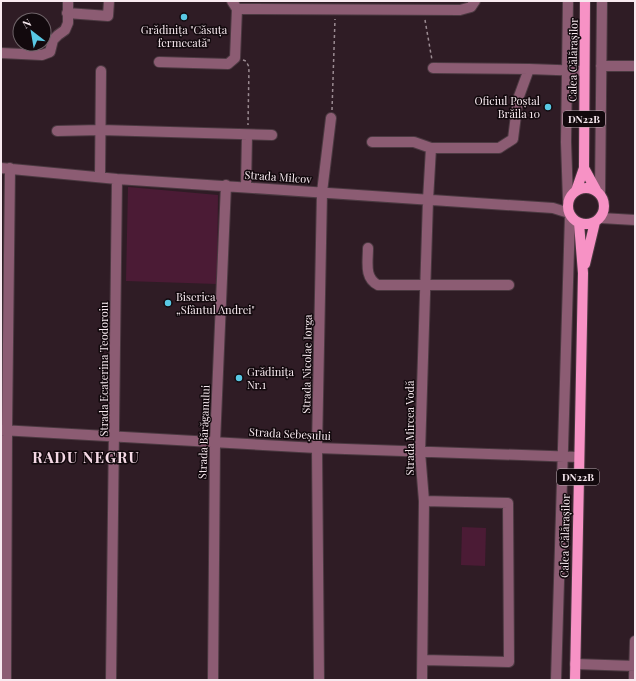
<svg xmlns="http://www.w3.org/2000/svg" width="636" height="681" font-family="'Playfair Display',serif">
	<style>
		.green { fill: #4b1b35 }
		.lines { fill: none; stroke-linecap: round; stroke-linejoin: round }
		.minor-casing { stroke: #4b3941; stroke-width: 12 }
		.major-casing { stroke: #4b3941; stroke-width: 12 }
		.path { stroke: #9b8b92; stroke-width: 1.5; stroke-dasharray: 3 3; stroke-linecap: butt }
		.minor { stroke: #8c5c73; stroke-width: 10 }
		.major { stroke: #f792c5; stroke-width: 10 }
		.poi-dot { fill: #59c8e4; stroke: #12090d; stroke-width: 1.5 }
		.labels { text-anchor: middle; stroke-width: 3; stroke-linejoin: round; paint-order: stroke }
		.shield { fill: #12090d; stroke: #b3a6ac; stroke-width: 1 }
		.shield-label { font-size: 10px; font-weight: bold; fill: #f8eaf0 }
		.poi-label { font-size: 11px; fill: #f8eaf0; stroke: #12090d; text-anchor: start }
		.street-label { font-size: 11px; fill: #f8eaf0; stroke: #12090d }
		.district-label { font-size: 15px; font-weight: bold; letter-spacing: 1px; fill: #f4d9e5; stroke: #12090d }
	</style>
	<rect width="100%" height="100%" fill="#2f1c25"/>
	<path class="green" d="M128 187 218 195 217 284 126 281Z
		M462 527 486 528 485 566 461 565Z"/>
	<g class="lines">
		<g class="minor-casing">
			<path id="minor" d="M568 1 566 142 568 200
				M237 9 460 10 471 7 475 1
				M67 13 108 16 109 1
				M1 53 42 55 50 52 53 40 58 35 65 30 68 23V1
				M159 62 228 64 235 58 237 9 232 1
				M601 66H635
				M433 68 529 69
				M57 131 101 130 272 135
				M372 142H414L431 148
				M1 168 117 179 553 208 569 213
				M100 177 101 71
				M246 187 247 135
				M600 194 602 1
				M601 218 635 220
				M368 248C368 262 364 278 378 285H509
				M1 430 317 448 578 457
				M423 660 509 662 508 503 424 501
				M575 664 635 666
				M6 680 7 431 10 168
				M111 680 117 179
				M213 680 215 442 226 185
				M319 680 317 448 322 192 331 118
				M422 680 424 501 420 452 428 200 431 148H499L513 139 518 99 529 69 584 71
				M556 680 570 216
				M634 680 635 641"/>
		</g>
		<g class="major-casing">
			<path id="major" d="M584 168 596 190
				M568 206a18 18 0 1 1 36 0a18 18 0 1 1-36 0Z
				M576 191 584 168 585 1
				M585 264 595 222
				M575 680 583 273 579 223"/>
		</g>
		<path class="path" d="M425 20 432 60
			M243 60 246 61 249 67 248 125
			M332 110 335 19"/>
		<use href="#minor" class="minor"/>
		<use href="#major" class="major"/>
	</g>
	<g class="poi-dot">
		<circle cx="184" cy="17" r="4"/>
		<circle cx="548" cy="107" r="4"/>
		<circle cx="168" cy="303" r="4"/>
		<circle cx="239" cy="378" r="4"/>
	</g>
	<g class="labels">
		<g class="shield">
			<rect x="563" y="111" width="42" height="16" rx="3"/>
			<rect x="557" y="469" width="42" height="16" rx="3"/>
		</g>
		<g class="shield-label">
			<text x="584" y="123">DN22B</text>
			<text x="578" y="481">DN22B</text>
		</g>
		<g class="poi-label">
			<text x="184" y="34" text-anchor="middle">Grădinița "Căsuța<tspan x="184" dy="13">fermecată"</tspan></text>
			<text x="540" y="105" text-anchor="end">Oficiul Poștal<tspan x="540" dy="13">Brăila 10</tspan></text>
			<text x="176" y="301">Biserica<tspan x="176" dy="13">„Sfântul Andrei"</tspan></text>
			<text x="247" y="376">Grădinița<tspan x="247" dy="13">Nr.1</tspan></text>
		</g>
		<g class="street-label">
			<text transform="translate(573 60) rotate(-89)" y="4">Calea Călărașilor</text>
			<text transform="translate(278 177) rotate(4)" y="4">Strada Milcov</text>
			<text transform="translate(307 364) rotate(-89)" y="4">Strada Nicolae Iorga</text>
			<text transform="translate(104 369) rotate(-90)" y="4">Strada Ecaterina Teodoroiu</text>
			<text transform="translate(410 428) rotate(-90)" y="4">Strada Mircea Vodă</text>
			<text transform="translate(204 432) rotate(-88)" y="4">Strada Bărăganului</text>
			<text transform="translate(290 434) rotate(3)" y="4">Strada Sebeșului</text>
			<text transform="translate(565 536) rotate(-89)" y="4">Calea Călărașilor</text>
		</g>
		<g class="district-label">
			<text x="86" y="463">RADU NEGRU</text>
		</g>
	</g>
	<rect width="636" height="681" fill="none" stroke="#f8eaf0" stroke-width="4"/>
	<g transform="translate(32 32) rotate(329)"><circle r="19" fill="#12090d" stroke="#6e6368"/>
	<path d="M0-3L7 15L0 10L-7 15Z" fill="#59c8e4"/>
	<text y="-6" font-size="11" font-weight="bold" text-anchor="middle" fill="#f8eaf0">N</text>
	</g>
</svg>
